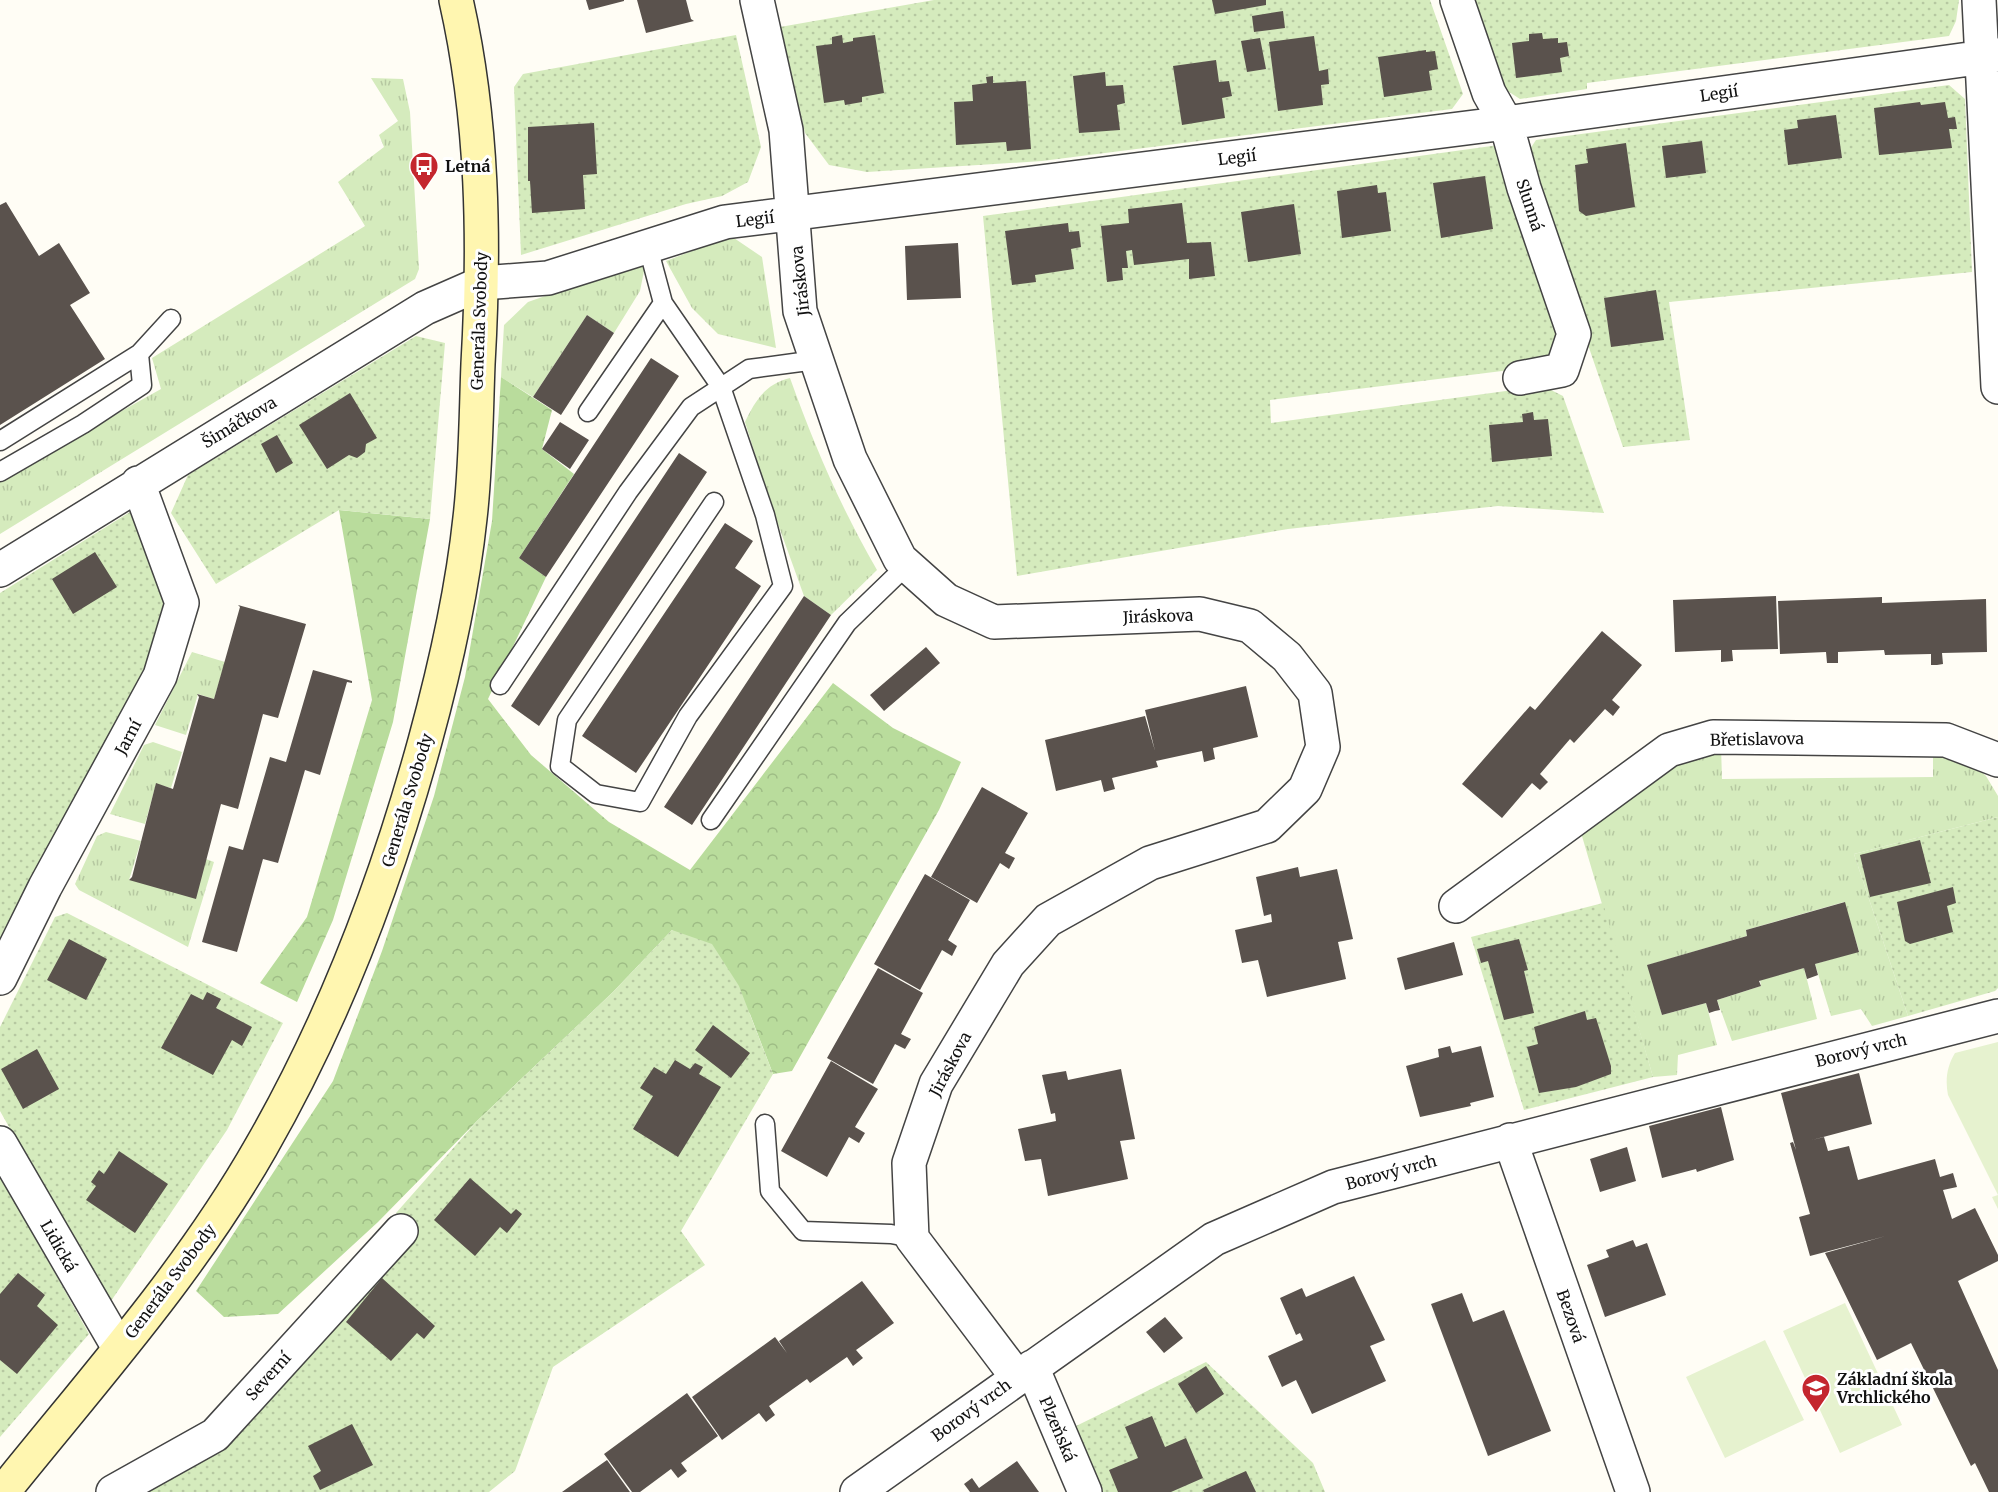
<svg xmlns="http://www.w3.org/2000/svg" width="1998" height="1492" font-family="Merriweather,serif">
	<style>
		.grass { fill: url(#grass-tufts) }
		.forest { fill: url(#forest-crowns) }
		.garden { fill: url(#garden-dots) }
		.pitch { fill: #e6f2cf }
		.building { fill: #5a524d }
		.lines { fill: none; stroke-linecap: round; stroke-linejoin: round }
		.lane-casing { stroke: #444; stroke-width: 21 }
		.street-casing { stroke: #444; stroke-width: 36 }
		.secondary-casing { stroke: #333; stroke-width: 36 }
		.lane { stroke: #fff; stroke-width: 18 }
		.street { stroke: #fff; stroke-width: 33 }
		.secondary { stroke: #fff6b0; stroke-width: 33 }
		.labels { text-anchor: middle; stroke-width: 6; stroke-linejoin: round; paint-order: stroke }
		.street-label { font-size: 16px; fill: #111; stroke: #fff }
		.poi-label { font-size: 16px; font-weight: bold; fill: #111; stroke: #fff; text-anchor: start }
	</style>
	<defs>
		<pattern id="grass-tufts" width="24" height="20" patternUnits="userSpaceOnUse" patternTransform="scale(1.5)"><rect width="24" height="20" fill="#d5ebbd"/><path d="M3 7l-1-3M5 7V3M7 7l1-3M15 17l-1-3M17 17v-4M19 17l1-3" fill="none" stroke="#b6c8a1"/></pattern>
		<pattern id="forest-crowns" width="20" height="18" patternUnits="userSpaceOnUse" patternTransform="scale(1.5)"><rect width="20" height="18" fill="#b9dc9c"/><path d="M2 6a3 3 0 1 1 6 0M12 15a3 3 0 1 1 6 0" fill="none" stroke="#9ebc85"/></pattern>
		<pattern id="garden-dots" width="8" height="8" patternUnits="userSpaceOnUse" patternTransform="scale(1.5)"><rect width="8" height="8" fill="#d5ebbd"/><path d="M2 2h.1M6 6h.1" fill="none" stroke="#b6c8a1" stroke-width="1.8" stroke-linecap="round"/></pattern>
	</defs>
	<rect width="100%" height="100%" fill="#fffdf5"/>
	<path class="grass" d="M371 78 403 79 410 112 419 269 415 279 0 534V479L161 389 152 358 365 226 338 182 384 147 379 135 398 121Z
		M731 236 762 257 776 348 718 334 692 308 666 261Z
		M645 266 640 291 614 333 587 315 533 397 501 377 504 325 528 302 582 283Z
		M790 378C814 445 841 508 877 570L831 615 804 596 769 499 745 422C755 401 765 384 790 378Z
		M192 652 225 662 214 699 198 694 186 735 155 725Z
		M153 742 182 752 171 788 156 784 145 824 110 814 144 745Z
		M1721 746 1722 779 1933 777V750L1967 758 1986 776 1998 796V817L1854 854 1908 1016 1872 1026 1861 1009 1831 1016 1815 964 1859 951 1844 902 1746 930 1747 936 1648 965 1662 1015 1706 1003 1717 1045 1678 1055 1677 1075 1653 1077 1579 826 1668 760Z
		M106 832 141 841 129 880 206 859 214 862 188 947 79 890 75 884 97 836Z
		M1804 968 1817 1019 1732 1041 1717 1000 1761 986 1760 980Z"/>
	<path class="forest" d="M501 377 552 410 542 449 574 474 519 558 546 577 488 699 531 755 609 822 690 870 833 683 893 728 961 762 939 810 792 1071 773 1074 750 1014 672 930 613 992 478 1120 378 1222 278 1314 224 1317 196 1291 333 1081 382 951 434 796 465 677 492 521Z
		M339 510 430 519 393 722 333 920 297 1002 260 983 307 917 372 700Z"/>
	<path class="garden" d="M934 0H1430L1463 94 1452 109 1042 161 867 172 829 165 805 133 780 27Z
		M1473 0H1959L1956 21 1949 36 1587 83V89L1520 99 1503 88Z
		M736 35 761 147 748 182 722 196 686 204 521 255 514 87 523 74Z
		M1949 85 1965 99 1972 272 1669 302 1690 440 1623 447 1524 158 1536 140Z
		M1499 145 1564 339 1558 364 1270 400 1271 423 1543 386 1563 396 1604 513 1498 506 1288 529 1017 576 983 216Z
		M416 336 445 343 430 519 339 510 216 584 171 513 188 475Z
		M130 512 144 532 166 597 160 649 0 955V593Z
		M1998 817V988L1995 991 1908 1016 1854 854Z
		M1603 903 1653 1077 1524 1110 1471 937Z
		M67 913 283 1023 227 1130 109 1304 0 1111V1027L55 917Z
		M672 930 712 944 739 986 773 1074 681 1231 705 1265 553 1367 515 1471 489 1492H136L413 1226 396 1213 478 1120 613 992Z
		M0 1175 89 1334 0 1437Z
		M1206 1362 1313 1463 1325 1492H1098L1072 1428Z"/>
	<path class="pitch" d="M1998 1042V1209L1992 1197 1998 1195 1948 1095C1945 1080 1947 1066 1955 1053Z
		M1845 1303 1902 1425 1840 1453 1783 1331Z
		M1765 1340 1804 1420 1725 1458 1686 1377Z"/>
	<path class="building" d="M586 0H624V1L589 10Z
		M637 0H686L691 19 694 21 646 33Z
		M1212 0H1266V5L1215 14Z
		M1283 11 1285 28 1254 32 1252 16Z
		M1542 33 1543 39 1558 38V43L1567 42 1569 56 1560 58 1562 72 1516 78 1512 43 1529 41V34Z
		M842 35 843 43 853 41V38L875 35 884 93 862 97V102L845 105 844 100 824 103 816 46 832 44V37Z
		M1314 36 1319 71 1328 69 1329 84 1321 85 1323 105 1278 111 1269 42Z
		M1260 38 1266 69 1247 72 1241 41Z
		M1426 50V52L1435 51 1438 69 1429 71 1432 90 1384 97 1378 57Z
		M1216 60 1219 82 1229 81 1232 96 1222 98 1225 118 1182 125 1173 66Z
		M1105 72 1106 86 1123 85 1125 103 1117 105 1120 130 1079 133 1073 76Z
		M993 76V83L1026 81 1031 149 1007 151 1006 142 956 145 954 102 973 101 972 85 987 83 986 77Z
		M1920 102 1921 105 1945 102 1948 118 1955 117 1957 129H1949L1952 148 1879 155 1874 108Z
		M1836 115 1842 158 1788 165 1784 130 1798 128 1797 120Z
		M594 123 597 174 583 175 585 209 532 213 530 181H528V127Z
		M1702 141 1706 173 1666 178 1662 146Z
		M1626 143 1635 207 1586 216 1579 211 1575 165 1588 163 1586 149Z
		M1485 176 1493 229 1441 238 1433 183Z
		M1377 185 1378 193 1386 192 1391 231 1342 238 1337 191Z
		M6 202 39 256 59 243 90 293 70 305 105 359 0 425V205Z
		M1182 203 1187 243 1211 242 1215 276 1189 279V259L1134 265 1132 250 1126 251 1128 268H1122L1123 280 1107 282 1101 226 1129 223 1128 209Z
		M1294 204 1301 254 1248 262 1241 212Z
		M1068 223 1069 232 1079 231 1081 247 1071 249 1074 269 1035 275 1036 282 1012 285 1005 231Z
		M958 243 961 298 907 300 905 246Z
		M1656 290 1664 340 1611 347 1604 298Z
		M587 315 614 333 561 415 533 397Z
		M651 358 679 376 546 577 519 558Z
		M350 393 377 438 366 444 365 452 357 458 349 455 327 469 299 425Z
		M1533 412 1534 420 1548 419 1552 456 1492 462 1489 425 1523 422 1522 414Z
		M560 422 589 440 570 469 542 449Z
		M277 435 293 463 276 473 261 444Z
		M679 453 707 472 539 726 511 706Z
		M725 523 753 541 735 568 761 586 636 773 582 736Z
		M95 552 117 587 73 614 52 579Z
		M804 596 831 615 692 825 664 807Z
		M1776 596 1778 649 1732 650 1733 661 1721 662V650L1675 652 1673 600Z
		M1882 597V603L1986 599 1987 652 1942 653 1943 664 1937 665H1931V654L1885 655 1884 650 1838 652V663H1827L1826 652 1780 654 1778 601Z
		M238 605 306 624 278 718 263 714 238 809 221 804 196 899 129 880 132 877 156 783 173 789 199 697 197 694 214 699 240 607Z
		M1602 631 1642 665 1612 700 1620 707 1613 716 1605 709 1574 743 1570 739 1540 774 1548 782 1540 790 1532 783 1502 818 1462 784 1530 706 1535 710Z
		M926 647 940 663 884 711 870 695Z
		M313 670 352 681V683L347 682 320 775 305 770 278 863 263 859 237 952 202 942 229 846 243 850 270 757 286 762Z
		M1246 686 1258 737 1213 748 1215 759 1204 762 1202 751 1156 761 1158 767 1112 778 1115 789 1104 792 1101 780 1056 791 1045 740 1145 716 1155 751 1145 710Z
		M982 787 1028 813 1005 853 1015 858 1009 869 1000 863 977 903 931 877Z
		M1920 840 1931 883 1870 897 1860 855Z
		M1298 867 1300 877 1337 869 1353 939 1338 942 1346 979 1267 997 1258 960 1242 963 1235 930 1272 922 1271 914 1264 916 1256 877Z
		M925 874 970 900 948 940 957 946 952 956 942 950 920 990 874 964Z
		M1953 887 1956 903 1947 906 1953 932 1910 944 1905 941 1897 902Z
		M1845 902 1859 952 1815 964 1818 975 1807 979 1804 968 1759 981 1761 986 1717 1000 1720 1010 1715 1011 1709 1013 1706 1003 1662 1015 1647 965 1747 936 1746 930Z
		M69 939 107 959 86 1000 47 980Z
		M1519 939 1528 970 1524 971 1534 1013 1504 1020 1488 961 1481 963 1477 949Z
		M1454 942 1463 975 1405 990 1397 958Z
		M878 968 923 993 901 1034 911 1039 905 1049 895 1044 873 1084 827 1058Z
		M207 992 221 999 216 1008 252 1027 242 1046 232 1040 213 1075 161 1048 191 994 203 1000Z
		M1585 1011 1587 1020 1596 1018 1611 1066V1074L1576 1087 1539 1093 1527 1047 1538 1044 1534 1027Z
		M713 1025 750 1053 731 1078 695 1050Z
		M1450 1046 1452 1053 1481 1046 1494 1097 1470 1103 1471 1106 1420 1117 1406 1066 1439 1057 1438 1049Z
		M37 1049 59 1089 23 1109 1 1069Z
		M675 1060 690 1069 695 1063 703 1067 699 1074 721 1087 678 1157 633 1129 653 1096 640 1088 654 1067 666 1074Z
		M831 1061 878 1089 855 1127 865 1133 859 1143 849 1137 827 1177 781 1151Z
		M1121 1069 1135 1139 1120 1141 1128 1179 1048 1196 1041 1159 1025 1161 1018 1129 1056 1121 1055 1113 1051 1114 1042 1075 1066 1071 1068 1080Z
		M1859 1073 1872 1124 1812 1140 1824 1137 1828 1151 1849 1146 1858 1180 1935 1159 1940 1177 1953 1173 1957 1187 1943 1190 1952 1219 1975 1208 1998 1255V1261L1958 1281 1998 1370V1492H1989L1975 1463 1971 1466 1911 1343 1877 1360 1825 1253 1886 1236 1810 1256 1799 1217 1810 1214 1790 1143 1793 1142 1796 1150 1781 1093Z
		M1721 1107 1734 1160 1697 1172 1696 1169 1662 1178 1649 1126Z
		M1627 1147 1636 1181 1600 1192 1590 1159Z
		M119 1151 168 1184 135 1233 86 1200 96 1186 91 1182 99 1170 104 1174Z
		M470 1178 511 1214 516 1209 522 1214 507 1233 500 1227 475 1256 434 1220Z
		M1633 1240 1636 1247 1647 1243 1666 1295 1605 1317 1587 1265 1609 1257 1606 1250Z
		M18 1273 45 1295 37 1306 58 1325 17 1374 0 1360V1294Z
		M1354 1276 1385 1340 1370 1346 1386 1381 1312 1414 1296 1380 1282 1387 1268 1356 1303 1340 1300 1333 1296 1335 1280 1298 1302 1288 1306 1297Z
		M382 1278 435 1326 424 1339 417 1333 391 1361 346 1322Z
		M862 1281 894 1323 856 1350 863 1358 853 1366 847 1357 810 1383 807 1379 769 1406 775 1415 766 1422 759 1413 722 1440 692 1397 775 1337 787 1353 779 1341Z
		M1462 1293 1473 1322 1504 1310 1551 1431 1488 1456 1431 1304Z
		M1165 1317 1183 1338 1164 1353 1146 1332Z
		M1206 1366 1224 1394 1196 1413 1178 1384Z
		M687 1393 718 1436 681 1463 687 1471 678 1478 671 1469 640 1492H632L604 1454Z
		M1152 1416 1165 1447 1186 1438 1203 1478 1171 1492H1118L1109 1470 1138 1458 1125 1427Z
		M352 1424 373 1465 320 1490 313 1476 321 1471 308 1446Z
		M607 1460 630 1492H562Z
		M1017 1461 1039 1492H970L964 1484 972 1478 979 1488Z
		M1246 1471 1256 1492H1204L1203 1490Z"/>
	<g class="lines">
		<g class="lane-casing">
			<path id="lane" d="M663 303 721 387 765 515 783 586 688 716 640 802 596 794 560 766 567 720 714 502
				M139 354 171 319
				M588 412 663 303 648 247
				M0 441 139 354 142 385 83 424 0 472
				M500 685 628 492 691 407 749 369 816 360
				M711 820 847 623 907 565
				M765 1124 770 1191 803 1231 891 1234 912 1238"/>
		</g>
		<g class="street-casing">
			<path id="street" d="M757 0 786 130 800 311 850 459 900 559 946 600 994 622 1200 614 1250 626 1287 657 1315 693 1323 747 1305 789 1267 826 1150 863 1048 920 1008 964 936 1084 909 1163 912 1238 1017 1377
				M1457 0 1489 93 1506 123 1524 188 1574 334 1562 370 1520 378
				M1979 0 1998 387
				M0 570 425 308 482 283 548 278 725 222 1506 123 1998 55
				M1456 906 1669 750 1713 737 1946 740 1998 760
				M0 978 45 887 160 676 182 603 138 483
				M1510 1140 1633 1492
				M0 1143 119 1348
				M1032 1367 1085 1492
				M113 1492 215 1435 401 1231
				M857 1492 1214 1239 1333 1187 1998 1016"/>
		</g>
		<g class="secondary-casing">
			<path id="secondary" d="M3 1492C93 1380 190 1272 261 1147 334 1020 386 883 425 741 445 668 462 594 470 518 476 467 476 415 478 364 485 242 483 119 456 0"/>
		</g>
		<use href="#lane" class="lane"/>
		<use href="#street" class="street"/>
		<use href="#secondary" class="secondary"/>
	</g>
	<defs>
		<g id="bus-pin" transform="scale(1.5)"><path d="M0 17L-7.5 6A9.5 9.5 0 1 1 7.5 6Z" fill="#c4262e" stroke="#fff"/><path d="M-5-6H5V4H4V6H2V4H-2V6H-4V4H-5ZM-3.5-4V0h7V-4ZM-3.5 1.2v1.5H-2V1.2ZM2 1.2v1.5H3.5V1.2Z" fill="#fff"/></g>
		<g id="school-pin" transform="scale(1.5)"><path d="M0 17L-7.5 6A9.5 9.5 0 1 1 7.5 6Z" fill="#c4262e" stroke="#fff"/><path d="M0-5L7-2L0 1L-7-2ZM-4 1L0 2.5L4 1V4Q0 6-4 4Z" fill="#fff"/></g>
	</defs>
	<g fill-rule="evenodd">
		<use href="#bus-pin" x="424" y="166"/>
		<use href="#school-pin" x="1816" y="1388"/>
	</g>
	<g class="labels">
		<g class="street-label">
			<text transform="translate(1719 93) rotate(-8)" y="6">Legií</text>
			<text transform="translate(1237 157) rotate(-7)" y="6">Legií</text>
			<text transform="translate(1530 205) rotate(72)" y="6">Slunná</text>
			<text transform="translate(755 219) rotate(-7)" y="6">Legií</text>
			<text transform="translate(800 281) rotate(-96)" y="6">Jiráskova</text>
			<text transform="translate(479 321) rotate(-88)" y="6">Generála Svobody</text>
			<text transform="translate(239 422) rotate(-31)" y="6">Šimáčkova</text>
			<text transform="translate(1158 616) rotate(-2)" y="6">Jiráskova</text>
			<text transform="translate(128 737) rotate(-62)" y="6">Jarní</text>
			<text transform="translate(1757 739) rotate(-1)" y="6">Břetislavova</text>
			<text transform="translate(407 800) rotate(-73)" y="6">Generála Svobody</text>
			<text transform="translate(1861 1050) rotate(-14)" y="6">Borový vrch</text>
			<text transform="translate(950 1064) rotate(-62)" y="6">Jiráskova</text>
			<text transform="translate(1391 1172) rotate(-15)" y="6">Borový vrch</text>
			<text transform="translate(59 1246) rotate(60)" y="6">Lidická</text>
			<text transform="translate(170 1281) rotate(-53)" y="6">Generála Svobody</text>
			<text transform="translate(1571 1316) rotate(71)" y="6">Bezová</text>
			<text transform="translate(268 1376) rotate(-48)" y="6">Severní</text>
			<text transform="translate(971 1410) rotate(-36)" y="6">Borový vrch</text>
			<text transform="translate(1058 1429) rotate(67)" y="6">Plzeňská</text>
		</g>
		<g class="poi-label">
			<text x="445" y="172">Letná</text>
			<text x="1837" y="1385">Základní škola<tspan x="1837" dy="18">Vrchlického</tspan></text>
		</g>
	</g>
</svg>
